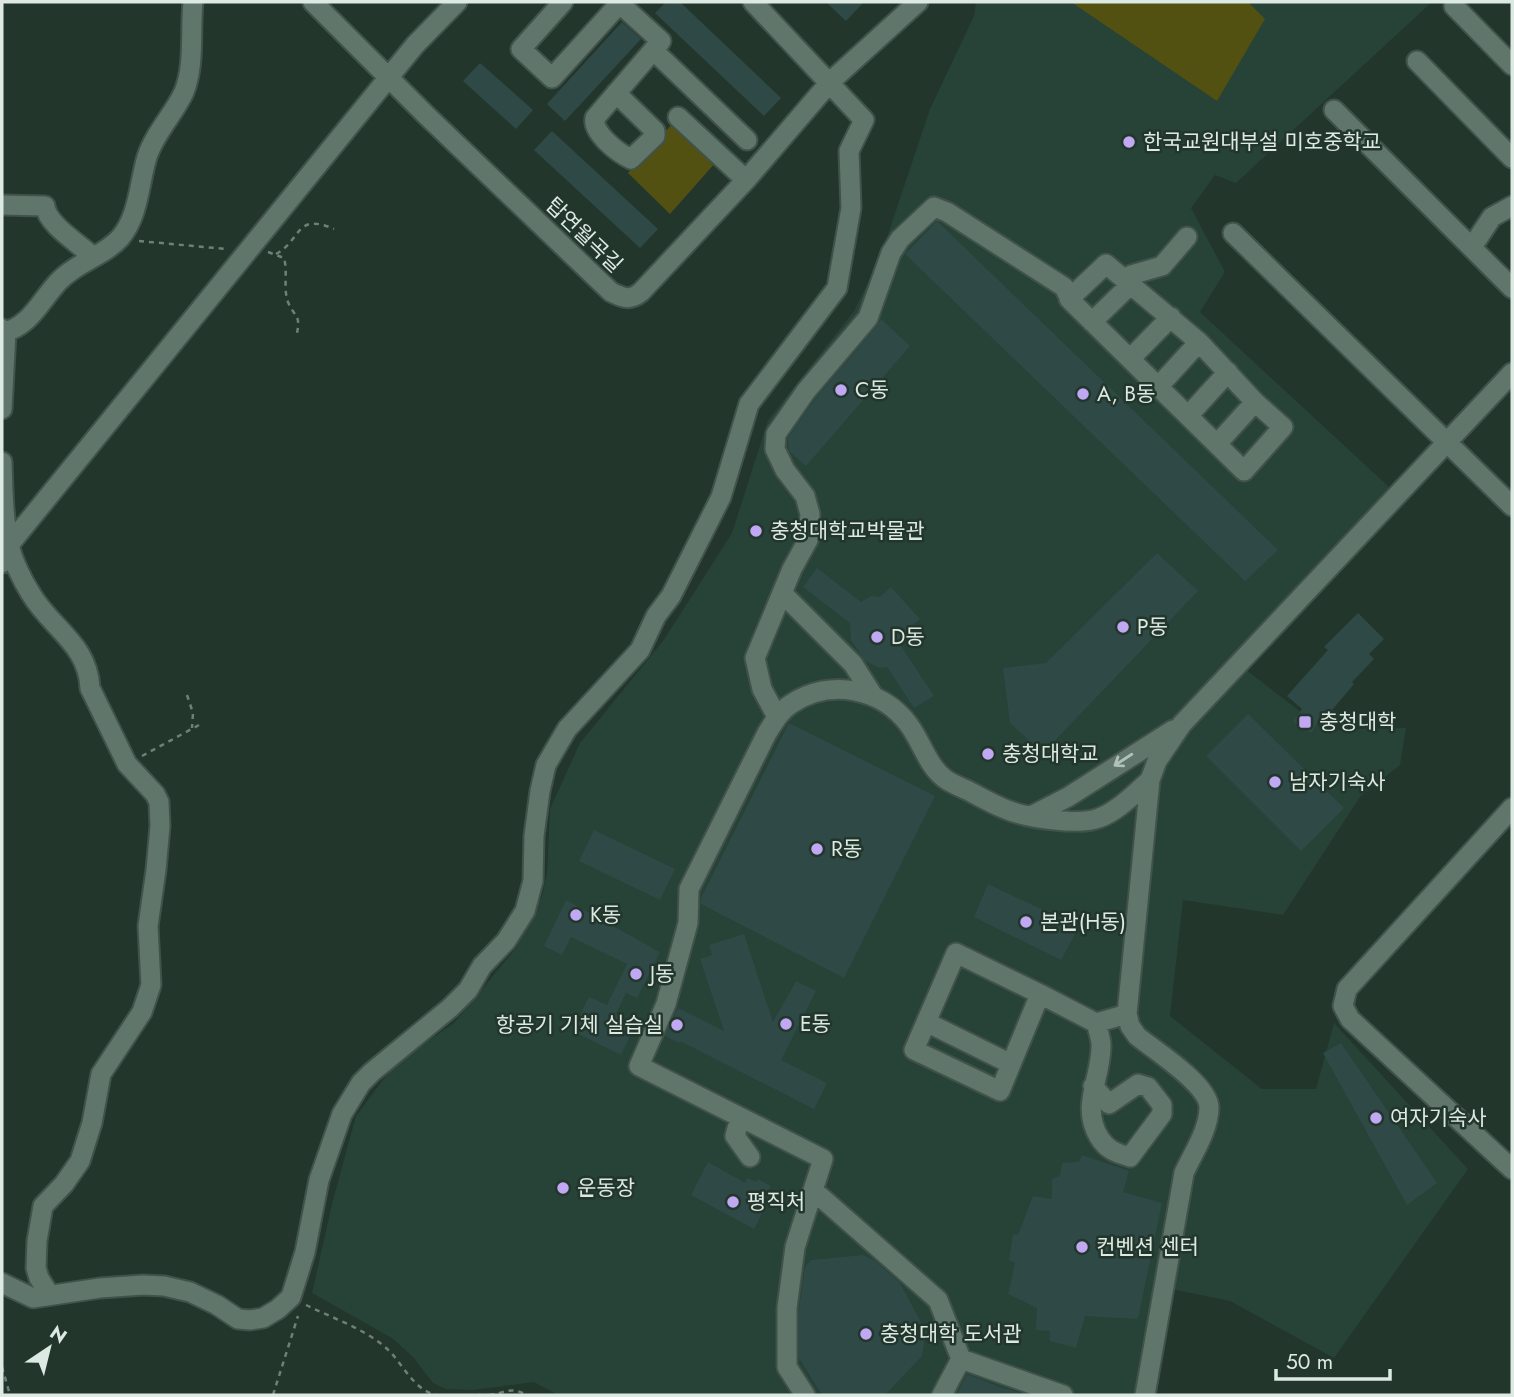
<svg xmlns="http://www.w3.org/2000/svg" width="1514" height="1397" font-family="Jost,'Noto Sans KR',sans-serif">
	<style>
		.built { fill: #274236 }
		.green { fill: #525111 }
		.building { fill: #2f4947 }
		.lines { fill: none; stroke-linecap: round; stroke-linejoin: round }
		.minor-casing { stroke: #41524b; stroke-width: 23 }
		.path { stroke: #6f8077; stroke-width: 2.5; stroke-dasharray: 5 5; stroke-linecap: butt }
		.minor { stroke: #60766b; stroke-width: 19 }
		.oneway { stroke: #b1c1b9 }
		.poi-dot { fill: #c0a8f3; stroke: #22362c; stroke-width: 2.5 }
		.labels { text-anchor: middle; stroke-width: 5; stroke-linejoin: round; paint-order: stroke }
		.poi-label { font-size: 21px; fill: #dde9e3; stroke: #22362c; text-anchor: start }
		.street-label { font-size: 21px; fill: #dde9e3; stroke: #22362c }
	</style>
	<rect width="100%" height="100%" fill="#22362c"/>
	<path class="built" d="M976 2H1432L1236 183 1215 175 1191 208 1225 272 1200 312 1389 487 1233 660 1327 732 1350 729 1406 728 1400 765 1360 797 1283 915 1183 900 1170 1016 1262 1089H1316L1334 1023 1468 1169 1334 1358 1230 1301 1156 1286 1136 1395H558L534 1382 473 1390 446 1389 433 1383 413 1357 392 1338 312 1293 333 1200 356 1116 394 1065 454 1023 516 948 542 896 547 873 550 809 580 743 663 641 732 533 768 420 854 311 880 258 930 109 974 16Z"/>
	<path class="green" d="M1071 2H1248L1265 19 1217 101Z
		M673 123 716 162 670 214 628 173Z"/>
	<path class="building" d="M666 2H680L781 98 764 116 655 13Z
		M826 2H864L846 21Z
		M622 22 641 39 565 121 547 104Z
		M480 63 533 110 516 129 463 81Z
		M552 131 658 229 640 248 534 150Z
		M937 221 1278 550 1245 581 905 254Z
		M881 319 910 346 806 466 789 451 788 438 816 398 877 326Z
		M1157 553 1198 591 1043 753 1010 723 1003 668 1046 663Z
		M817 568 861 602 871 596 880 597 891 587 920 619 908 629 906 636 899 643 934 696 914 708 887 667 880 668 865 661 851 640 850 623 803 587Z
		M1358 613 1384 639 1369 654 1374 659 1352 682 1354 684 1332 710 1338 714 1330 723 1322 716 1311 733 1293 722 1302 709 1287 696 1328 650 1324 647Z
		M1248 714 1344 808 1301 851 1206 756Z
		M789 723 935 796 844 978 701 904V898Z
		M594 830 675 869 660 900 579 861Z
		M988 884 1079 927 1061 960 974 917Z
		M566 900 660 952 637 998 626 993 616 1014 636 1024 621 1055 572 1031 589 997 607 1005 627 964 571 937 562 955 544 946Z
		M744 934 773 1022 796 981 816 991 781 1060 827 1083 814 1109 680 1041 679 1043 665 1036 678 1008 724 1031 700 959 712 955 709 945Z
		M1341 1043 1437 1183 1407 1205 1323 1053Z
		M1082 1155 1129 1171 1123 1192 1162 1203 1138 1319 1085 1316 1076 1348 1050 1341V1331L1036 1330 1037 1308 1008 1294 1015 1263 1009 1260 1013 1234 1018 1235 1033 1196 1052 1199V1179L1060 1176 1062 1163 1079 1162Z
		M708 1162 745 1183 747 1178 756 1182 758 1179 771 1186 757 1210 762 1213 754 1229 691 1195Z
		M863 1255 875 1261 900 1283 926 1332 922 1356 885 1395H826L820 1392 799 1358V1309L805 1267 811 1260Z
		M967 1374 1000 1387 1027 1395H956Z"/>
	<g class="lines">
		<g class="minor-casing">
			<path id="minor" d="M313 2 425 114 611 292C623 298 630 301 641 292L746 180 830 82 918 2
				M563 2 521 49 552 78 620 3
				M1454 6 1512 65
				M653 50 747 140
				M1417 61 1512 158
				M616 93 655 131V136L631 159C618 153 592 133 595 118L661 41 618 2
				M1334 110 1512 288
				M678 117 746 180
				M2 205 45 206C47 224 78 243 92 256
				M1233 233 1512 506
				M1472 247 1492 217 1512 206
				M1092 322 1130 285 1131 275 1162 266 1187 237
				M2 329 6 332 2 409
				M2 333C31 326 40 301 59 281 77 262 104 256 120 238 139 216 139 183 147 157 154 134 174 114 184 92 195 65 190 30 193 2
				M1130 359 1171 317
				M1158 387 1199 342
				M1188 416 1228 372
				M1217 444 1255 402
				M2 462C3 489 3 518 9 544 12 559 22 580 31 594 51 628 88 644 90 688L127 764 155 794 159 802 160 826 156 870 148 926 151 985 142 1012 101 1074 92 1123 80 1161 64 1184 43 1206 37 1241 36 1268 39 1278 49 1294
				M2 563 7 557 9 545 415 45 457 2
				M782 593 853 664 872 694
				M777 717 762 689 755 658 792 569 808 540 810 514 805 496 785 470 775 449 776 434 806 391 868 318 891 253 900 239 934 207 947 212 1064 287 1071 301 1244 471 1283 427 1255 402 1199 342 1106 264 1069 299
				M1512 808 1347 989 1343 1006 1350 1019 1512 1169
				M1031 816 1068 797 1173 730
				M1040 994 956 953 914 1050 1000 1091 1040 994 1096 1023 1127 1014
				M926 1022 1011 1064
				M1093 1086 1109 1104 1138 1084 1148 1087 1162 1105V1114L1130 1157C1116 1153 1107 1150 1099 1137 1080 1105 1102 1077 1101 1045 1101 1038 1098 1030 1096 1023
				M740 1117 735 1136 750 1157
				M814 1191 938 1300 961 1359
				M2 1283 33 1298 100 1288 143 1285 164 1286 190 1292 217 1305 238 1319 250 1320 263 1318 278 1309 291 1297 305 1252 319 1180 342 1114 361 1083 372 1072 450 1008 468 990 482 966 506 941 525 911 533 881 534 836 540 791 546 765 567 729 640 650 656 616 671 596 721 497 749 404 837 288 851 208 849 151 864 120 753 2
				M805 1395 787 1367V1308L795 1247 823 1159 639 1066 666 1004 688 923 689 889 767 733C774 722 780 711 791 704 830 678 882 688 909 725 921 741 928 766 944 778 950 783 960 787 967 790 980 797 992 804 1005 809 1026 818 1079 826 1099 818 1118 811 1135 793 1150 780
				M942 1395 961 1359 1063 1395
				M1145 1395 1184 1173C1193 1153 1209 1130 1209 1107 1208 1084 1154 1050 1137 1036L1130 1026 1127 1014 1150 780 1157 761 1182 724 1512 373"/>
		</g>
		<path class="path" d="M139 241 226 249
			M268 252 284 258C288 272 283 289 288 302 294 317 301 314 297 333
			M276 254C302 240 295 212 334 229
			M187 695 193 713 192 728
			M142 756 199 725
			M306 1305C332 1318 363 1328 385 1347 402 1361 413 1391 437 1395
			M2 1367 10 1395
			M273 1395 298 1316
			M478 1395H481
			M489 1395C506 1393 510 1386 527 1395"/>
		<use href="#minor" class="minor"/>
	</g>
	<defs><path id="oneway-shaft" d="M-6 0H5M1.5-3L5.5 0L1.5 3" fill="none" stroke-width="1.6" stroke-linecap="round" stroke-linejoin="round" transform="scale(1.75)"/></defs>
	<use class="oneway" href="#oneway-shaft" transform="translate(1123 760) rotate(147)"/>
	<g class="poi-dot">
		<circle cx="1129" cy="142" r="7"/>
		<circle cx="841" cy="390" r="7"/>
		<circle cx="1083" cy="394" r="7"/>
		<circle cx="756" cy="531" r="7"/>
		<circle cx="1123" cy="627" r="7"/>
		<circle cx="877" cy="637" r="7"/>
		<rect x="1298" y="715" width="14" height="14" rx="3.5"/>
		<circle cx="988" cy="754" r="7"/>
		<circle cx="1275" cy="782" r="7"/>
		<circle cx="817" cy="849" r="7"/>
		<circle cx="576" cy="915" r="7"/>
		<circle cx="1026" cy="922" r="7"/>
		<circle cx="636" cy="974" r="7"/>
		<circle cx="786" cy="1024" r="7"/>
		<circle cx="677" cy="1025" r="7"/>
		<circle cx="1376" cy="1118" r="7"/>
		<circle cx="563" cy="1188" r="7"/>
		<circle cx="733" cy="1202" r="7"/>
		<circle cx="1082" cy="1247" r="7"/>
		<circle cx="866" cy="1334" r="7"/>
	</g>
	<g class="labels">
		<g class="poi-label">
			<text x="1143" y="149">한국교원대부설 미호중학교</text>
			<text x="855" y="397">C동</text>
			<text x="1097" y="401">A, B동</text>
			<text x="770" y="538">충청대학교박물관</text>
			<text x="1137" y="634">P동</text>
			<text x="891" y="644">D동</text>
			<text x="1319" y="729">충청대학</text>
			<text x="1002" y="761">충청대학교</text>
			<text x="1289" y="789">남자기숙사</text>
			<text x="831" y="856">R동</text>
			<text x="590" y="922">K동</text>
			<text x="1040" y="929">본관(H동)</text>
			<text x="650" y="981">J동</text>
			<text x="800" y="1031">E동</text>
			<text x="663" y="1032" text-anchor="end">항공기 기체 실습실</text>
			<text x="1390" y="1125">여자기숙사</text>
			<text x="577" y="1195">운동장</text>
			<text x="747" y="1209">평직처</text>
			<text x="1096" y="1254">컨벤션 센터</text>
			<text x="880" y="1341">충청대학 도서관</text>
		</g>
		<g class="street-label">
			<text transform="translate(584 235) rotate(44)" y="7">탑연월곡길</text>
		</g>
	</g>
	<rect width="1514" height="1397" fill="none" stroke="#dde9e3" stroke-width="7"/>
	<g transform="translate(49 1348) rotate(35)" stroke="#22362c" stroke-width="5" paint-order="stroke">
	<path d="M0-5L12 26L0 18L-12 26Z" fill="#dde9e3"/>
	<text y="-10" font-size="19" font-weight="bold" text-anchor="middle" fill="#dde9e3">N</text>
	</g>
	<path d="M1276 1369v10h114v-10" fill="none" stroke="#dde9e3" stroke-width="3.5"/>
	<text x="1286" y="1369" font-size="21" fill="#dde9e3" stroke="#22362c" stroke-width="5" paint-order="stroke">50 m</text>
</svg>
